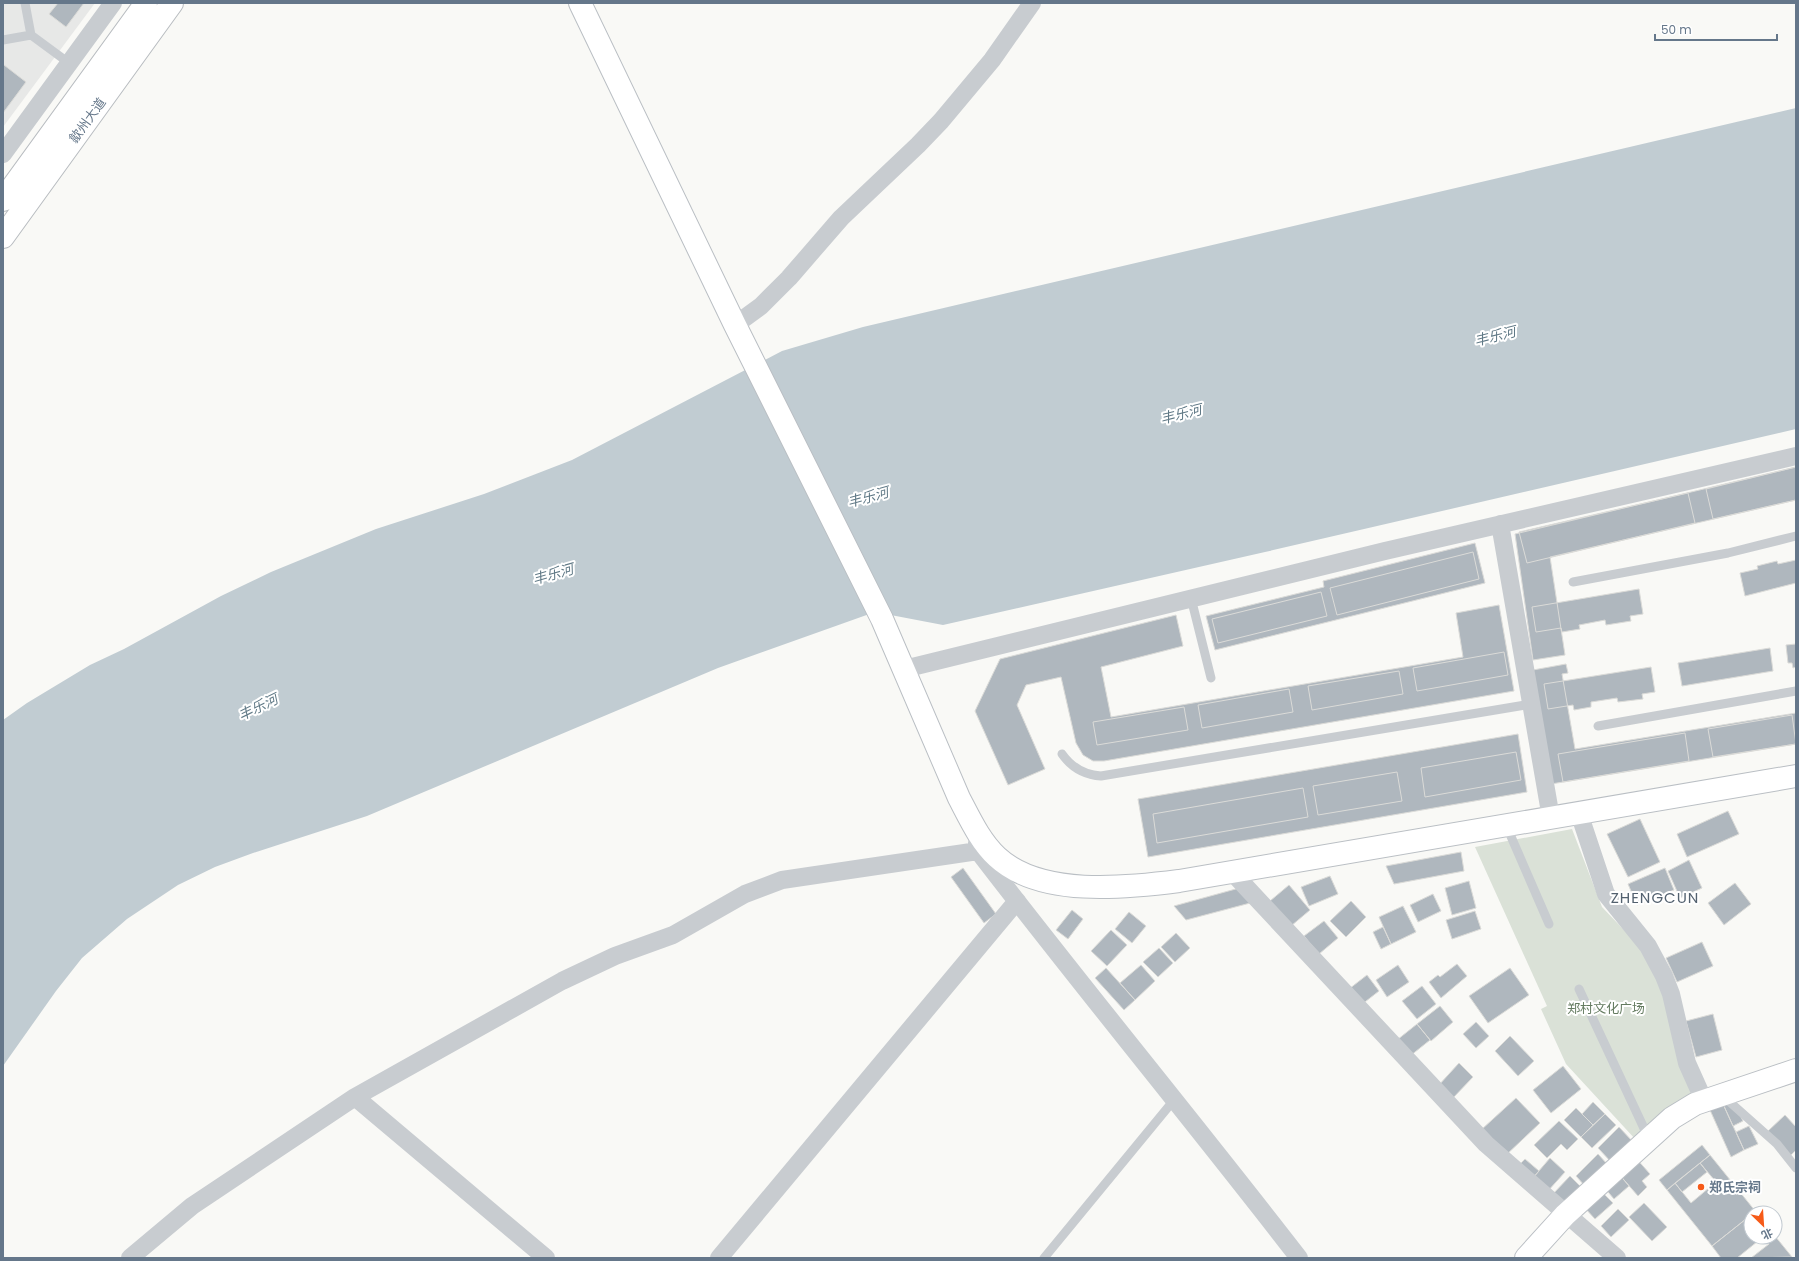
<svg xmlns="http://www.w3.org/2000/svg" width="1799" height="1261" font-family="Poppins,'Noto Sans SC',sans-serif">
	<style>
		.built { fill: #e7e8e7 }
		.green { fill: #dae1d7 }
		.water { fill: #c1ccd2 }
		.building { fill: #afb7be; stroke: #dbdbd8 }
		.lines { fill: none; stroke-linecap: round; stroke-linejoin: round }
		.secondary-casing { stroke: #babfc4; stroke-width: 24 }
		.highway-casing { stroke: #b8bcc0; stroke-width: 24 }
		.lane { stroke: #c8ccd0; stroke-width: 9 }
		.street { stroke: #c8ccd0; stroke-width: 18 }
		.secondary { stroke: #fff; stroke-width: 22 }
		.highway { stroke: #fff; stroke-width: 22 }
		.poi-dot { fill: #f65b19; stroke: #fff; stroke-width: 1.5 }
		.labels { text-anchor: middle; stroke-width: 4; stroke-linejoin: round; paint-order: stroke }
		.street-label { font-size: 13px; fill: #65778a; stroke: #fff }
		.park-label { font-size: 13px; fill: #647b60; stroke: #fff }
		.poi-label { font-size: 13px; font-weight: bold; fill: #65778a; stroke: #fff; text-anchor: start }
		.water-label { font-size: 14px; font-style: italic; fill: #607986; stroke: #fff }
		.quarter-label { font-size: 15px; letter-spacing: 1px; fill: #53616f; stroke: #fff }
	</style>
	<rect width="100%" height="100%" fill="#f9f9f6"/>
	<path class="built" d="M3 3H95L3 127Z"/>
	<path class="green" d="M1572 829 1602 907 1644 951 1657 972 1692 1096 1636 1140 1566 1064 1541 1009 1547 1006 1475 847Z"/>
	<path class="water" d="M1796 108V429L1265 552 943 625 875 612 718 668 367 816 253 853 215 867 178 885 127 919 82 958 56 991 3 1066V720L27 703 90 665 124 649 221 596 271 572 376 529 484 494 572 460 782 351 863 327Z"/>
	<path class="building" d="M58 3H84L66 27 49 14Z
		M4 65 26 82 3 113V66Z
		M1796 467V500L1713 519 1706 489Z
		M1796 467V500L1550 557 1565 655 1533 660 1515 534Z
		M1688 493 1695 523 1527 563 1519 532Z
		M1475 543 1485 583 1215 650 1206 616 1324 587 1323 581Z
		M1473 552 1479 579 1337 615 1330 588Z
		M1796 560V583L1745 596 1740 573 1758 569 1757 566 1777 561 1778 564Z
		M1639 589 1643 614 1630 616 1631 621 1606 625 1605 620 1579 625 1580 629 1562 632 1561 628 1536 632 1532 607Z
		M1321 592 1327 616 1218 643 1212 619Z
		M1499 605 1514 691 1104 761H1093L1083 755 1076 743 1061 677 1026 685 1017 705 1045 769 1008 785 975 711 1000 659 1176 615 1183 646 1101 667 1111 717 1463 657 1456 613Z
		M1796 644V667L1793 668 1792 663H1788L1786 645Z
		M1770 648 1773 671 1682 686 1678 663Z
		M1504 652 1508 675 1417 691 1413 668Z
		M1566 664 1568 673 1562 674 1575 749 1796 713V744L1551 784 1533 670Z
		M1651 667 1655 692 1642 694 1643 699 1618 702 1617 698 1591 702V707L1574 710 1573 705 1548 709 1544 684Z
		M1399 671 1403 694 1312 710 1308 686Z
		M1289 689 1293 712 1202 728 1198 705Z
		M1184 707 1188 730 1097 745 1093 722Z
		M1792 715 1796 744 1713 757 1708 729Z
		M1685 733 1689 761 1563 782 1558 754Z
		M1518 734 1527 792 1148 857 1138 799Z
		M1516 752 1521 780 1425 797 1421 768Z
		M1397 772 1402 801 1318 815 1313 786Z
		M1303 788 1308 817 1157 843 1153 814Z
		M1728 811 1739 834 1687 857 1677 834Z
		M1640 819 1660 862 1628 877 1607 834Z
		M1461 852 1464 871 1394 884 1386 866Z
		M1689 860 1702 888 1680 898 1668 871Z
		M963 868 996 914 984 923 951 877Z
		M1665 868 1674 890 1637 905 1628 884Z
		M1330 876 1338 894 1309 906 1301 887Z
		M1469 881 1476 908 1452 915 1445 888Z
		M1735 883 1751 904 1724 925 1708 903Z
		M1289 885 1310 910 1291 926 1270 901Z
		M1243 887 1254 902 1186 920 1174 906Z
		M1433 894 1441 911 1418 922 1410 905Z
		M1351 901 1366 917 1346 937 1330 921Z
		M1403 906 1416 932 1391 944 1379 917Z
		M1072 910 1083 919 1068 939 1056 930Z
		M1475 911 1481 929 1452 939 1446 920Z
		M1129 912 1146 926 1132 943 1115 929Z
		M1324 921 1338 938 1319 954 1304 936Z
		M1383 927 1391 944 1381 949 1373 932Z
		M1111 930 1127 945 1107 966 1091 951Z
		M1176 933 1190 948 1175 962 1161 947Z
		M1702 942 1713 966 1677 982 1666 958Z
		M1159 948 1173 963 1158 977 1143 962Z
		M1457 964 1467 976 1441 998 1429 982 1438 975 1440 977Z
		M1141 965 1155 981 1135 1000 1120 983Z
		M1398 965 1409 982 1387 997 1376 980Z
		M1106 968 1135 1000 1124 1010 1095 978Z
		M1510 968 1529 995 1488 1023 1469 996Z
		M1367 975 1379 991 1361 1005 1349 989Z
		M1422 986 1436 1004 1417 1019 1402 1001Z
		M1440 1006 1453 1022 1431 1041 1417 1024Z
		M1713 1014 1722 1050 1696 1057 1686 1021Z
		M1476 1022 1489 1036 1476 1048 1463 1034Z
		M1417 1024 1430 1040 1410 1056 1397 1040Z
		M1510 1036 1534 1061 1518 1076 1495 1051Z
		M1459 1063 1473 1077 1452 1099 1438 1086Z
		M1563 1066 1581 1089 1551 1113 1533 1090Z
		M1516 1098 1540 1123 1505 1156 1481 1130Z
		M1593 1102 1605 1114 1593 1125 1582 1114Z
		M1726 1103 1740 1115 1743 1121 1733 1126 1723 1104Z
		M1723 1104 1744 1150 1731 1157 1710 1110Z
		M1576 1108 1593 1125 1581 1137 1564 1120Z
		M1605 1114 1616 1125 1592 1148 1581 1137Z
		M1785 1115 1796 1127V1150L1790 1156 1768 1131Z
		M1559 1121 1578 1139 1567 1150 1561 1144 1547 1158 1534 1145Z
		M1749 1126 1758 1144 1744 1150 1736 1132Z
		M1619 1127 1634 1143 1612 1163 1598 1148Z
		M1702 1145 1710 1155 1667 1190 1659 1180Z
		M1598 1154 1608 1165 1585 1186 1576 1176Z
		M1710 1155 1756 1212 1751 1213V1215L1712 1246 1667 1190 1675 1183 1691 1203 1716 1182 1700 1163Z
		M1635 1157 1650 1174 1642 1181 1647 1187 1638 1196 1618 1173Z
		M1550 1158 1565 1172 1547 1192 1532 1179Z
		M1525 1159 1539 1171 1532 1179 1518 1166Z
		M1700 1163 1707 1172 1682 1192 1675 1183Z
		M1618 1173 1629 1186 1614 1199 1603 1186Z
		M1570 1176 1584 1190 1566 1208 1552 1195Z
		M1601 1191 1613 1203 1595 1219 1584 1207Z
		M1644 1203 1667 1227 1652 1241 1629 1217Z
		M1618 1209 1629 1220 1611 1237 1601 1226Z
		M1751 1215V1237H1763L1737 1258H1721L1712 1246Z
		M1775 1236 1792 1257 1751 1258 1769 1244 1763 1237Z"/>
	<g class="lines">
		<g class="secondary-casing">
			<path id="secondary" d="M580 3 735 325 882 619 959 798C970 819 980 841 997 857 1040 897 1125 888 1179 881L1796 776
				M1526 1258 1565 1215 1672 1118 1695 1104 1796 1070"/>
		</g>
		<g class="highway-casing">
			<path id="highway" d="M3 200 146 3
				M3 237 172 3"/>
		</g>
		<path class="lane" d="M25 3 31 35 69 63
			M3 40 31 35
			M1573 582 1728 553 1796 536
			M1191 598 1211 678
			M1598 726 1796 691
			M1062 754C1072 768 1085 775 1101 776L1531 704
			M1506 825 1549 924
			M1579 989 1649 1139
			M1723 1096 1777 1144 1796 1168
			M1044 1258 1174 1100"/>
		<path class="street" d="M3 154 113 3
			M735 325 761 306 789 278 841 218 918 145 941 121 992 60 1032 3
			M1500 524 1551 818
			M904 669 1385 551 1796 456
			M1579 813 1606 894 1648 946 1664 976 1671 994 1687 1063 1704 1101
			M977 843 978 851C1083 988 1193 1121 1299 1258
			M1232 872 1486 1144 1617 1258
			M355 1097 546 1258
			M130 1258 192 1206 355 1097 562 981 615 956 673 935 745 894 782 880 978 851
			M719 1258 1017 901"/>
		<use href="#secondary" class="secondary"/>
		<use href="#highway" class="highway"/>
	</g>
	<circle class="poi-dot" cx="1701" cy="1187" r="4"/>
	<g class="labels">
		<g class="street-label">
			<text transform="translate(87 120) rotate(-54)" y="5">歙州大道</text>
		</g>
		<g class="park-label">
			<text x="1606" y="1013">郑村文化广场</text>
		</g>
		<g class="poi-label">
			<text x="1709" y="1192">郑氏宗祠</text>
		</g>
		<g class="water-label">
			<text transform="translate(1495 336) rotate(-14)" y="5">丰乐河</text>
			<text transform="translate(1181 414) rotate(-14)" y="5">丰乐河</text>
			<text transform="translate(868 497) rotate(-15)" y="5">丰乐河</text>
			<text transform="translate(553 574) rotate(-16)" y="5">丰乐河</text>
			<text transform="translate(258 707) rotate(-26)" y="5">丰乐河</text>
		</g>
		<g class="quarter-label">
			<text x="1655" y="903">ZHENGCUN</text>
		</g>
	</g>
	<rect width="1799" height="1261" fill="none" stroke="#65778a" stroke-width="8"/>
	<g transform="translate(1763 1225) rotate(155)"><circle r="19" fill="#ffffff" stroke="#c1c9d0"/>
	<path d="M0-3L7 15L0 10L-7 15Z" fill="#f65b19"/>
	<text y="-6" font-size="11" font-weight="bold" text-anchor="middle" fill="#65778a">北</text>
	</g>
	<path d="M1655 34v6h122v-6" fill="none" stroke="#65778a" stroke-width="2"/>
	<text x="1661" y="34" font-size="12" fill="#65778a" stroke="#ffffff" stroke-width="3" paint-order="stroke">50 m</text>
</svg>
